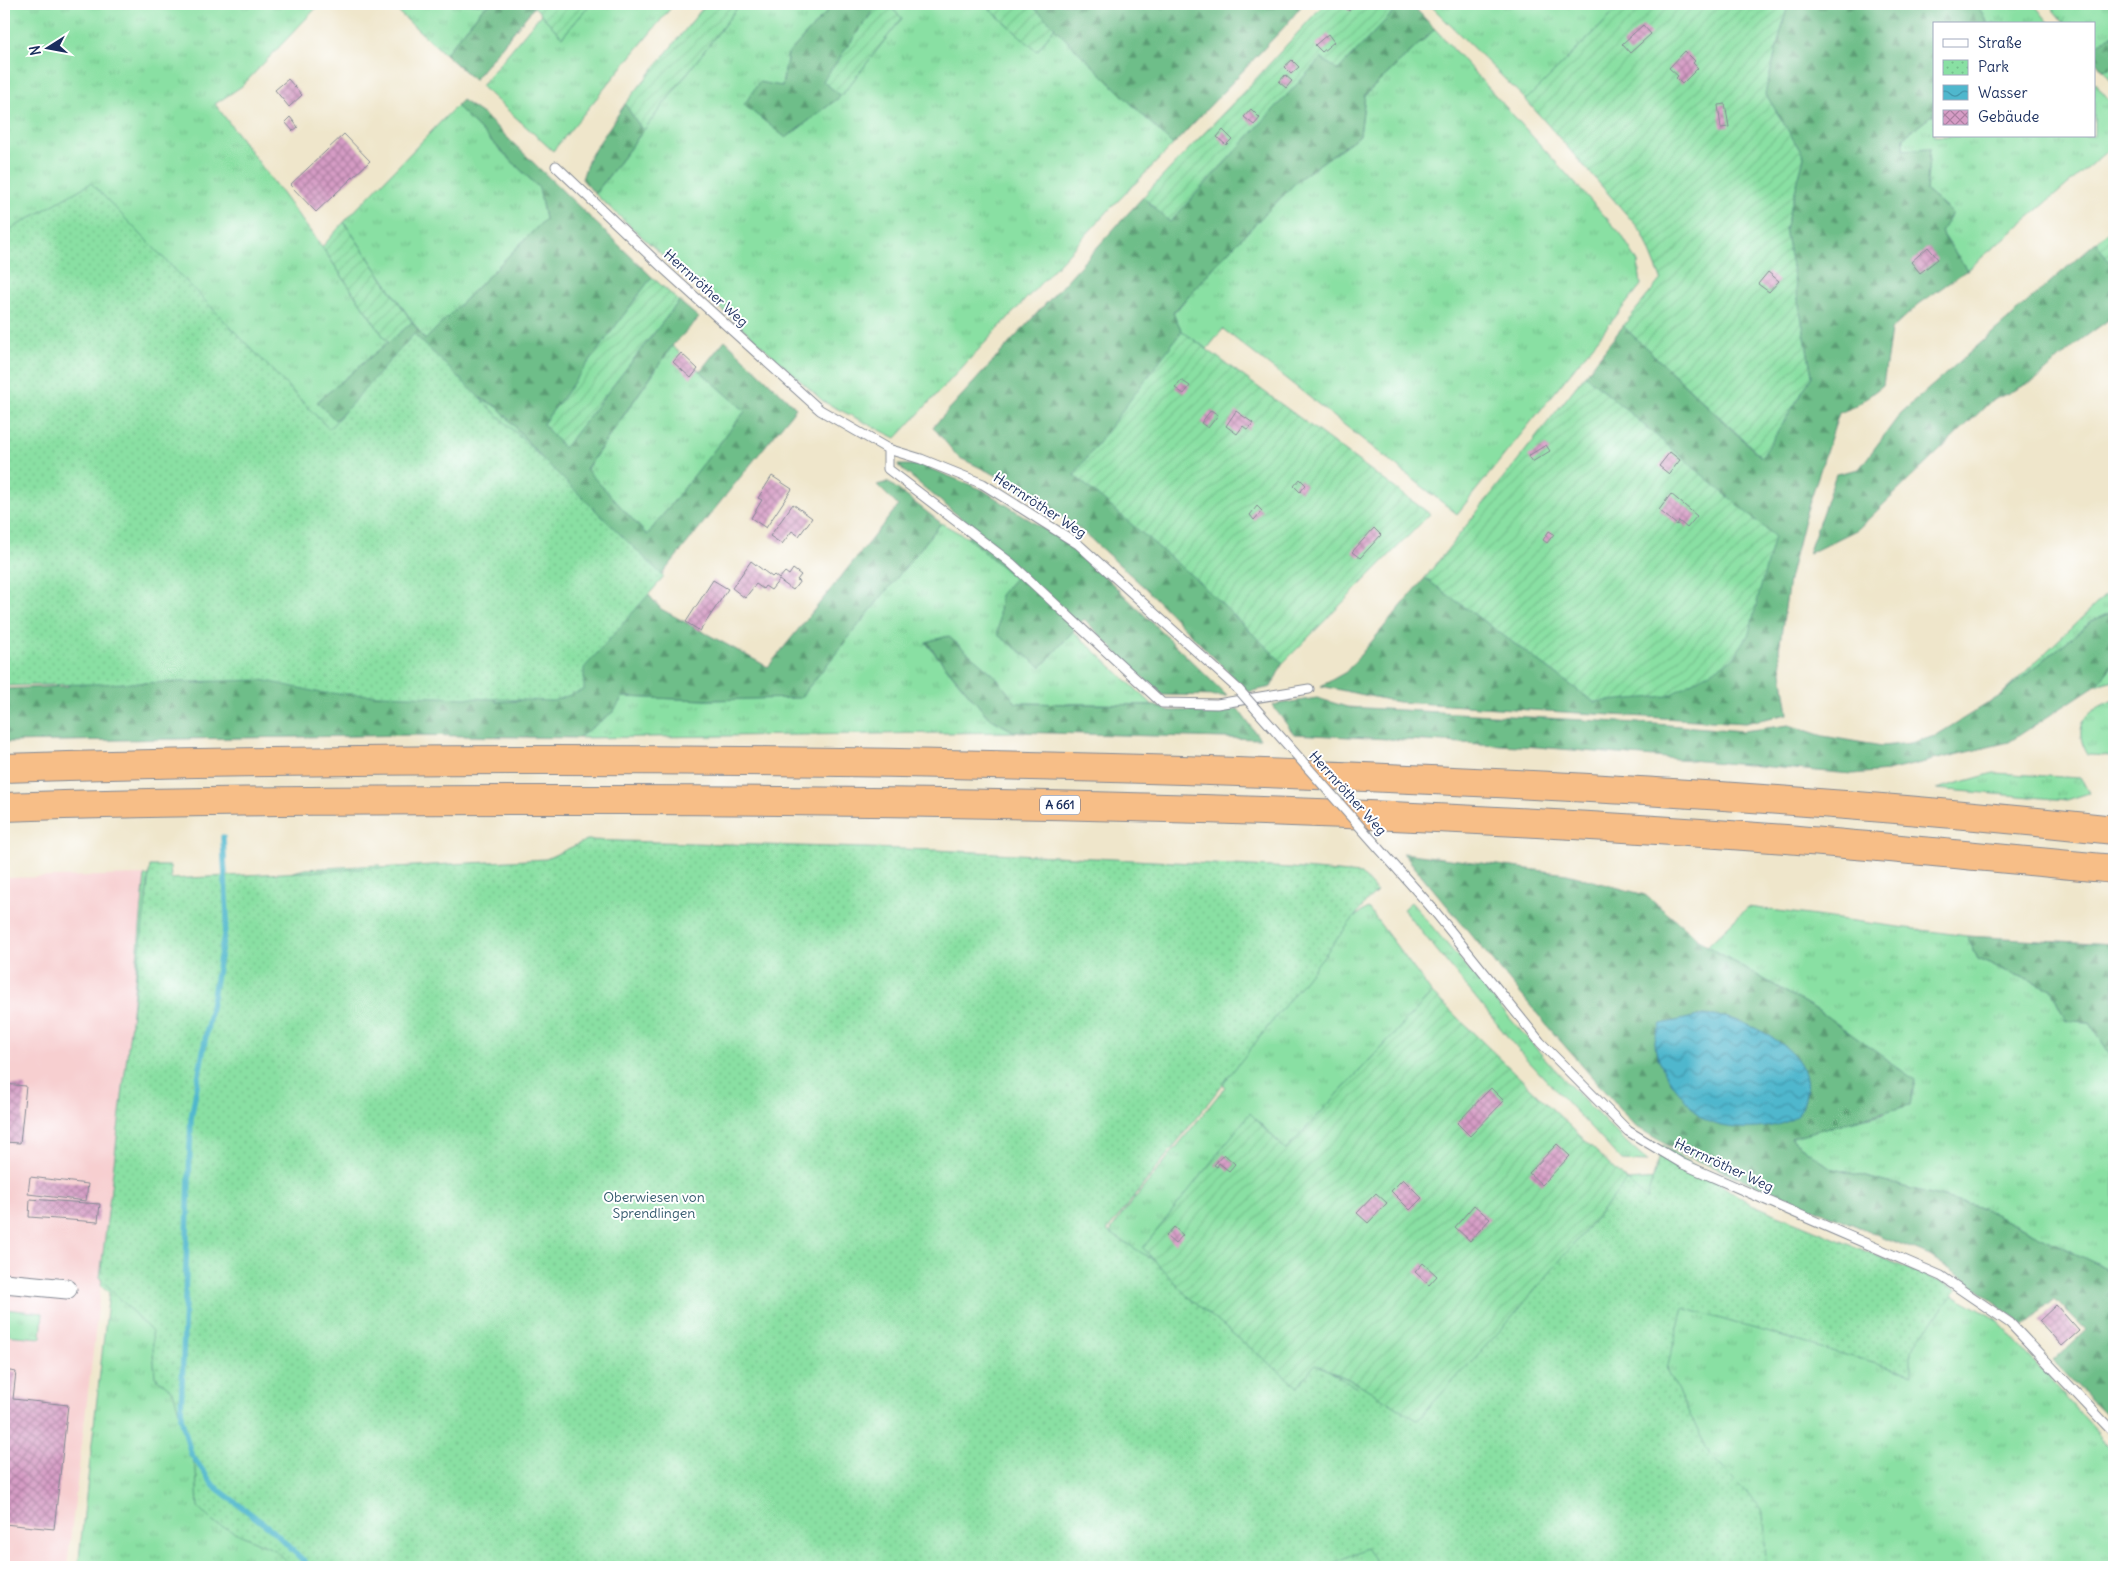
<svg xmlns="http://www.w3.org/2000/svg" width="2118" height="1571" font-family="Delius,sans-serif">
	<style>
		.built { fill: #f7cfd0 }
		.grass { fill: url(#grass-tufts); stroke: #528880 }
		.forest { fill: url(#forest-firs); stroke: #447674 }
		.park { fill: url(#park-dots); stroke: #528880 }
		.garden { fill: url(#garden-furrows); stroke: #528880 }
		.water { fill: url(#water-waves); stroke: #357396 }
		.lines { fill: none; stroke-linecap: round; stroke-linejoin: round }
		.stream { stroke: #4fb7cd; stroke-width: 5.5 }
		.building { fill: url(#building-cross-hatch) }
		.service-casing { stroke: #858a94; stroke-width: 11 }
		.minor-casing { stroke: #858a94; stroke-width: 21 }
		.motorway-casing { stroke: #858a94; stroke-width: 30 }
		.service { stroke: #fff; stroke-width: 9 }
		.minor { stroke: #fff; stroke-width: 19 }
		.motorway { stroke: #f7be87; stroke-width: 28 }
		.service-bridge-casing { stroke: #858a94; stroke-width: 11; stroke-linecap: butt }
		.service-bridge { stroke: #fff; stroke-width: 9 }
		.labels { text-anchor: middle; stroke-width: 4; stroke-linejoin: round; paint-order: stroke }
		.shield { fill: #fff; stroke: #5f6d8e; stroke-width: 1 }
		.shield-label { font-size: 12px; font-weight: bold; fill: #1b2f5e }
		.street-label { font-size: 14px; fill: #1b2f5e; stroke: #fff }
		.park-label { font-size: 14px; fill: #365b6f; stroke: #fff }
	</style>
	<defs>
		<pattern id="grass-tufts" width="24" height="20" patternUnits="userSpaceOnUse" patternTransform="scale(1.25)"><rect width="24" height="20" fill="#89e0a3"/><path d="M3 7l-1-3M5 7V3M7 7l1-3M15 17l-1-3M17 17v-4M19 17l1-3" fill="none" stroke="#76c08f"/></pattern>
		<pattern id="forest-firs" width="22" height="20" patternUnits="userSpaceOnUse" patternTransform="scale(1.25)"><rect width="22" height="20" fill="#6ebe89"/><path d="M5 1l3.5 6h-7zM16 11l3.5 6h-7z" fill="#5a9b73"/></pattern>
		<pattern id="park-dots" width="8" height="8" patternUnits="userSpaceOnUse" patternTransform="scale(1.25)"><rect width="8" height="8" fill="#89e0a3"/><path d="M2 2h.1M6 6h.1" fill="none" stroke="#76c08f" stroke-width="1.8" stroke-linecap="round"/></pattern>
		<pattern id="garden-furrows" width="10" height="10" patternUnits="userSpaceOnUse" patternTransform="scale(1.25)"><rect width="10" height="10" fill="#89e0a3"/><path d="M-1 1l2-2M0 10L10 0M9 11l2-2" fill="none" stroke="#76c08f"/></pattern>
		<pattern id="water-waves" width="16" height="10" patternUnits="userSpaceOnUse" patternTransform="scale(1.25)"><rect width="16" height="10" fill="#4fb7cd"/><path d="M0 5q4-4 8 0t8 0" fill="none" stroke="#4195aa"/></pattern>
		<pattern id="building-cross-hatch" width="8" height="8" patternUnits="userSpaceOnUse" patternTransform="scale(1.25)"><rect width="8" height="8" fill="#d69cc5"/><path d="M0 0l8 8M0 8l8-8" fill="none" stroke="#ad80a3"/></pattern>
	</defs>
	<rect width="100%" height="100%" fill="#fff"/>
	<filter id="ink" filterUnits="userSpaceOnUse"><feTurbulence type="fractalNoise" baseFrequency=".02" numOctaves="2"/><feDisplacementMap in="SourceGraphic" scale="10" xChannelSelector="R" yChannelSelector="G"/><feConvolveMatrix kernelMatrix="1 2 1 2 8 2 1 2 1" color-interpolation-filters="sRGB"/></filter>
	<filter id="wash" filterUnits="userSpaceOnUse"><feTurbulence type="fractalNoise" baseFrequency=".0096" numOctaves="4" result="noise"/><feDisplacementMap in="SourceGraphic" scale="20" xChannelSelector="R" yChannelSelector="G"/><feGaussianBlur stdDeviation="1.12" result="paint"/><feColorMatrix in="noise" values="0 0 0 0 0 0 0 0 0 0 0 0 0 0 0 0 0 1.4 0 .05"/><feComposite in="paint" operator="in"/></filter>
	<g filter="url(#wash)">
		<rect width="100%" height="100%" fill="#efe6cb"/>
		<path class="built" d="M145 875 115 1191 101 1285 67 1567H4V878Z"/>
		<path class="grass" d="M4 4H320L242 86 215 104 322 247 388 343 317 402 404 359 498 407 559 478 587 646 519 701 496 702 403 651 192 684 256 597 4 473Z
			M403 4H492L484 7 445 54 397 11Z
			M591 4H674L553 151 481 86 541 14 562 37Z
			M740 4H834L788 54 782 86 786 138 841 96 902 18 887 4H984L1037 51 1055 27 1173 145 1110 209 896 438 824 402 595 194Z
			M1429 4H1623L1526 100Z
			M1977 4H2034L2050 24H1988Z
			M2048 4H2114V84L2094 59V24H2065Z
			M1435 29 1621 234 1638 262 1641 285 1457 514 1223 329 1207 349 1182 331 1173 314 1222 258 1299 179 1360 135 1365 95Z
			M2094 82 2114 107V145L1967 270 1941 231 1952 213 1926 191 1930 148 1903 150 1904 137 1934 114V136H2094Z
			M456 106 539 188 545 219 425 340 344 222Z
			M672 346 746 411 647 535 586 470Z
			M941 523 968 538 1016 578 1041 667 1073 631 1153 705 1016 703 993 674 926 643 988 717 1015 732 578 738 612 712 623 697 708 700 800 697Z
			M2114 587V611L2092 621 2000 696Z
			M2114 664V680L2096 685Z
			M2114 700V756L2088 755C2071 727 2086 710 2114 700Z
			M1994 773 2081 778 2089 793 2067 800 1936 789Z
			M380 865 413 900 1055 1313 1123 1213 1225 1087 1197 1057 1338 928 1368 908 1432 993 1286 1150 1250 1113 1314 1364 1359 1384 1627 1181 1692 1177 1726 1198 1931 1282 1996 1319 2114 1452V1567H78L109 1292 101 1285 115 1191 145 875 207 894 305 869Z
			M1411 902C1487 990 1560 1084 1648 1162L1622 1161 1520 1052 1403 909Z
			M1748 907 1967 936 1978 959 2051 989 2066 1020 2089 1022 2114 1060V1308L2111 1271 1978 1206 1831 1168 1789 1137 1886 1113 1852 1036 1822 1013 1707 946Z
			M4 1309 43 1313 41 1338 4 1335Z"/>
		<path class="forest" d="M492 4H532L534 7 474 80 445 54 484 7Z
			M834 4 877 5 823 81 841 96 786 138 744 105 759 82 782 86 788 54Z
			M1030 4H1301L1302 5 1286 25 1173 145Z
			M1401 4H1411L1435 29 1365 95 1360 135 1299 179 1222 258 1173 313 1182 331 1075 475 1198 581 1283 663 1271 687 1248 692 1144 587 1082 531 1006 480 958 457 933 427 1143 197 1170 222 1321 58 1338 70Z
			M1788 4H1977L1988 24H1934V114L1904 137 1903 150 1930 148 1926 191 1952 213 1941 232 1967 270 1919 304 1891 330 1883 385 1856 406 1839 413 1804 519 1789 580 1779 650 1788 714 1745 723 1398 702 1321 686 1346 672 1425 578 1594 702 1773 536 1585 375 1623 326 1761 457 1812 376 1785 229 1804 157 1765 93Z
			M2112 35 2114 37V67L2103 70 2094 59V46Z
			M462 100 484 115 652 277 543 424 564 448 679 301 699 318 672 346 586 469 647 535 745 411 700 371 725 340 796 408 647 593 661 609 768 667 898 506 877 485 888 482 941 523 800 698 708 700 623 697 613 712 578 738 413 735 4 742V689L69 686 40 620 256 597 193 684 403 651 490 673 496 702 519 701 587 646 559 478 498 407 404 359 335 420 317 402 412 322 425 340 545 219 539 188 456 106Z
			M625 104 643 131 595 194 582 179 589 158Z
			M2096 242 2109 262 2114 258V316L2078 342 2036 380 1991 401 1858 529 1808 554 1836 474 1859 469 1901 413Z
			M897 465H921L983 490 1080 552 1227 696 1162 695 1133 669 1084 619 1041 667 998 635 1000 595 1015 578 968 538 973 528Z
			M2114 611V664L2096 685 2009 742 1887 771 1852 774 1538 747 1294 734 1272 705 1317 698 1347 707 1655 724 1743 731 1789 725 1823 736 1882 746 1911 743 1935 736 2000 696 2092 621Z
			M948 636 993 674 1016 703 1153 705 1171 711 1238 709 1260 739 1015 732 988 717 926 642Z
			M1403 853 1567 874 1645 895 1707 946 1822 1013 1915 1080 1910 1105 1790 1138 1831 1168 1978 1206 2111 1271 2114 1308 2112 1389 2114 1390V1423L2053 1361 2086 1330 2055 1299 2025 1325 1969 1282 1930 1256 1688 1157 1635 1126 1549 1028Z
			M1967 936 2114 944V1060L2089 1022 2066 1021 2051 989 1978 959Z"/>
		<path class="park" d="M91 183 329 429 414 334 664 577 584 668V690L553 701 322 693 262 680 4 686V233Z
			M587 840 936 850 1291 868 1361 874 1377 892 1367 901 1107 1231 1355 1387 1437 1300 1486 1337 1624 1177 1646 1200 1663 1145 1749 1203 1957 1289 1911 1350V1374L1683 1308 1667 1369 1710 1455 1764 1511 1766 1567H1380L1366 1548 1325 1567H292L275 1550 214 1523 198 1507 196 1471 173 1391 155 1377 152 1332 100 1278 150 866H170L171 879 546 859Z"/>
		<path class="garden" d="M532 4H591L562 37Z
			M706 4H740L643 131 625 104Z
			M878 4H887L902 18 841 96 823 81Z
			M984 4H1030L1055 27 1037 51Z
			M1324 4H1401L1338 70 1321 58 1170 222 1143 197 1252 83Z
			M1623 4H1788L1765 93 1804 157 1785 229 1812 376 1762 457 1623 326 1661 279 1642 232 1526 100Z
			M344 222 412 322 388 343 322 247Z
			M2114 227V258L2109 262 2096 242Z
			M652 277 679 301 564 448 543 424Z
			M1182 331 1430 514 1283 663 1198 581 1074 475Z
			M1585 375 1774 536 1749 633 1734 658 1668 696 1594 702 1425 578Z
			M1432 993 1627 1181 1509 1321 1417 1420 1359 1384 1315 1364 1298 1387 1189 1298 1143 1248 1250 1113 1286 1150Z"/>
		<path class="water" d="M1703 1015C1712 1016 1724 1016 1733 1019 1764 1030 1813 1054 1806 1094 1805 1101 1801 1112 1795 1117 1777 1131 1725 1132 1706 1120 1696 1114 1687 1103 1680 1093 1669 1080 1655 1060 1655 1042 1655 1037 1659 1030 1661 1024Z"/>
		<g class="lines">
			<path class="stream" d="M223 837 227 918 191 1119 181 1417 191 1454 214 1486 272 1530 310 1567"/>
		</g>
		<g id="blocks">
			<path class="building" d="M1342 4H1354L1349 11Z
				M1643 25 1651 34 1630 53 1622 44Z
				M1328 34 1334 42 1322 52 1315 45Z
				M1685 51 1695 61 1693 63 1698 68 1682 84 1676 78 1678 76 1669 68Z
				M1292 60 1299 67 1291 74 1284 67Z
				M1285 75 1292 81 1286 88 1279 82Z
				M288 79 302 95 289 107 275 90Z
				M1725 104 1729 127 1721 128 1718 105Z
				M1251 109 1260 118 1254 125 1244 117Z
				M290 117 298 127 293 131 285 122Z
				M1223 130 1232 139 1226 145 1217 137Z
				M344 134 370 161 316 212 290 185Z
				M1928 247 1938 259 1920 273 1911 262Z
				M1768 272 1779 281 1769 292 1758 284Z
				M681 353 698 369 691 378 673 362Z
				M1181 380 1190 386 1184 394 1175 388Z
				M1211 410 1218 415 1208 428 1201 423Z
				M1236 411 1253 423 1248 430 1243 426 1237 434 1226 426Z
				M1546 445 1550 451 1532 462 1528 456Z
				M1670 452 1680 460 1669 474 1659 466Z
				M772 476 792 489 766 528 751 518 762 500 758 498Z
				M1300 479 1306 485 1300 492 1294 486Z
				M1671 494 1697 516 1687 528 1679 521 1677 525 1659 510Z
				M793 504 812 518 799 536 792 531 782 544 770 536Z
				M1257 506 1262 511 1254 520 1250 515Z
				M1374 528 1381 535 1360 558 1352 552Z
				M1549 531 1554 534 1547 543 1543 540Z
				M751 561 772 577 774 575 779 579 785 572 789 575 793 569 801 575 797 580 800 581 793 590 779 580 771 590 765 586 763 589 756 584 745 598 732 588Z
				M713 580 728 589 700 631 686 622Z
				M4 1084 26 1086 20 1143 4 1142Z
				M1491 1088 1504 1101 1470 1136 1457 1123Z
				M1557 1144 1570 1156 1542 1185 1529 1173Z
				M1224 1154 1235 1164 1229 1171 1219 1163 1217 1167 1214 1165Z
				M30 1177 88 1184 86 1201 28 1194Z
				M1403 1179 1422 1198 1410 1210 1391 1191Z
				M1376 1193 1387 1203 1368 1223 1357 1213Z
				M30 1199 100 1204 98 1222 29 1217Z
				M1474 1205 1490 1219 1470 1241 1455 1227Z
				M1174 1227 1183 1235 1175 1244 1166 1236Z
				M1423 1263 1437 1276 1429 1285 1415 1272Z
				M2056 1305 2079 1331 2062 1346 2039 1321Z
				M4 1370 16 1372 13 1399 68 1405 54 1529 4 1524Z"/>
		</g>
	</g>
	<g filter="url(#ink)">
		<use href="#blocks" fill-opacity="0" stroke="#858a94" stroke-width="1"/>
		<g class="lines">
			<g class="service-casing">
				<path id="service" d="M556 166 662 267 820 410 888 449 921 459 983 484 1078 544 1239 690
					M888 449V469L1011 563 1162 703 1217 704 1309 689
					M1432 908 1540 1042 1628 1131 1683 1164 1941 1276 2010 1323 2114 1433"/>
			</g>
			<g class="minor-casing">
				<path id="minor" d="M4 1283 67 1289"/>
			</g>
			<g class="motorway-casing">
				<path id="motorway" d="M4 768C396 756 790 758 1182 770 1493 781 1804 796 2114 830
					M4 807C209 800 414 800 619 800 1009 801 1398 810 1786 839 1896 848 2005 859 2114 869"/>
			</g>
			<use href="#service" class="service"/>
			<use href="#minor" class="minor"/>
			<use href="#motorway" class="motorway"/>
			<g class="service-bridge-casing">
				<path id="service-bridge" d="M1239 690 1432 908"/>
			</g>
			<use href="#service-bridge" class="service-bridge"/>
		</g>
	</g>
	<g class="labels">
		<rect class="shield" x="1040" y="795.5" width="40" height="19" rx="4"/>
		<g class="shield-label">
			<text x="1060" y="809">A 661</text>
		</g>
		<g class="street-label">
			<text transform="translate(706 288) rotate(42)" y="5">Herrnröther Weg</text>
			<text transform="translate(1040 505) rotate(33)" y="5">Herrnröther Weg</text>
			<text transform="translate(1348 793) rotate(48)" y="5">Herrnröther Weg</text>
			<text transform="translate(1724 1165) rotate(25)" y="5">Herrnröther Weg</text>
		</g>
		<g class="park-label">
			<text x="654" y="1202">Oberwiesen von<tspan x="654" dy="16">Sprendlingen</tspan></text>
		</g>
	</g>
	<rect width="2118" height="1571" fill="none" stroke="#fff" stroke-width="20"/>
	<rect x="1933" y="22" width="162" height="115" fill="#ffffff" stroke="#a4acbf"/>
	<rect x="1943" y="39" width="25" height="8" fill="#ffffff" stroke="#a4acbf"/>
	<text x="1978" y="48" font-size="15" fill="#1b2f5e">Straße</text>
	<rect x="1943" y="60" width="25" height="15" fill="url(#park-dots)" stroke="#a4acbf"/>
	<text x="1978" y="72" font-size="15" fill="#1b2f5e">Park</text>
	<rect x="1943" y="85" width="25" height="15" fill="url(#water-waves)" stroke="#a4acbf"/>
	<text x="1978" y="98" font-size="15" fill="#1b2f5e">Wasser</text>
	<rect x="1943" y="110" width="25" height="15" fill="url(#building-cross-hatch)" stroke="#a4acbf"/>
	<text x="1978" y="122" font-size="15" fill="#1b2f5e">Gebäude</text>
	<g transform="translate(48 48) rotate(259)" stroke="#ffffff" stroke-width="4" paint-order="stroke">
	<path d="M0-4L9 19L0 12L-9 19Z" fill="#1b2f5e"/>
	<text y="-8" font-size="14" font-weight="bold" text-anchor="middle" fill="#1b2f5e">N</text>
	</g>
</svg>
